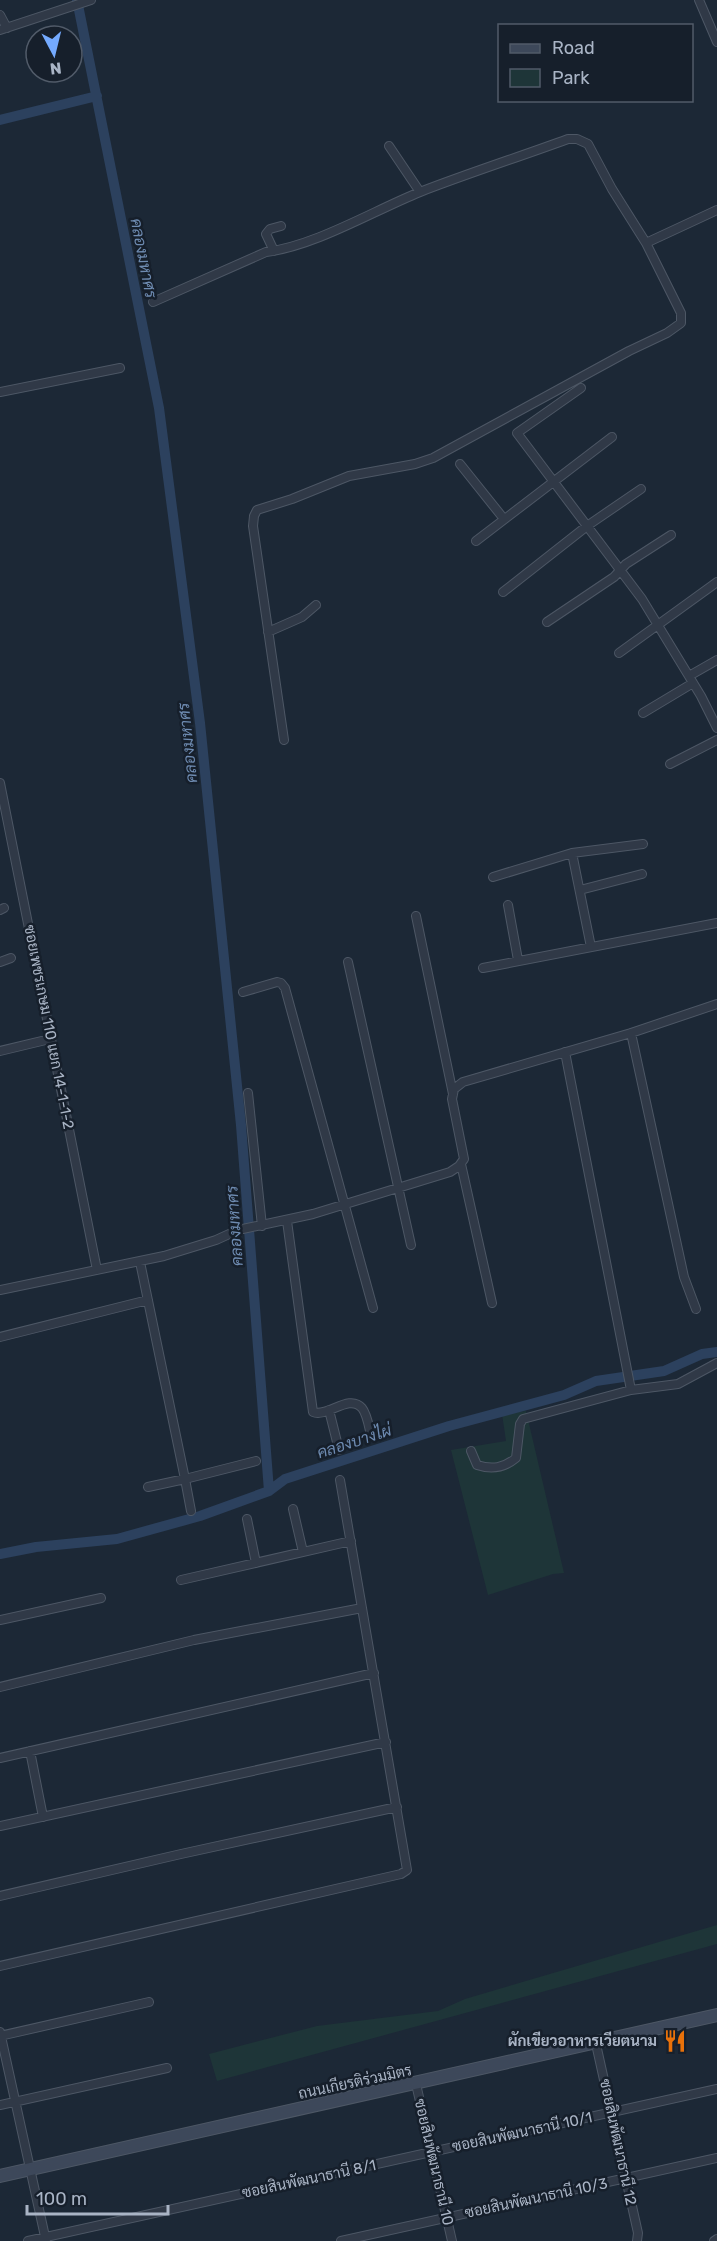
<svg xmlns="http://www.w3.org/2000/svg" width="717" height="2241" font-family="Rubik,Sarabun,sans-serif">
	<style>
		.green { fill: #1e3538 }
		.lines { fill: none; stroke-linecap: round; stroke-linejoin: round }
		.canal { stroke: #2c415e; stroke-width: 10 }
		.street-casing { stroke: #4d5765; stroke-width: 10 }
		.secondary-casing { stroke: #4d5765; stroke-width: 14 }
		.street { stroke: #303947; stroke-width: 8 }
		.secondary { stroke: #3d485a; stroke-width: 12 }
		.labels { text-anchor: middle; stroke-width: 5; stroke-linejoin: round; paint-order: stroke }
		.street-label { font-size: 15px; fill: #a9b4c5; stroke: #161f2b }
		.poi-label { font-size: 15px; font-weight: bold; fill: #a9b4c5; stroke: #161f2b; text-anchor: end }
		.water-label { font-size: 16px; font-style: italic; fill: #6e8bb1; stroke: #161f2b }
	</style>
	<rect width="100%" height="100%" fill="#1c2836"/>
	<path class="green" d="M526 1411 564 1573 553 1574 488 1595 451 1450 506 1441 502 1414Z
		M717 1925V1944L217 2081 209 2054 317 2026 438 2011 465 1999Z"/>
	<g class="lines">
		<path class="canal" d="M77 0 159 408 200 723 241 1125 269 1491
			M0 120 97 96
			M0 1554 36 1547 117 1539 200 1516 269 1491 285 1479 449 1426 564 1395 596 1381 664 1371 702 1354 717 1352"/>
		<g class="street-casing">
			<path id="street" d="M699 0 717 42
				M0 15 7 28
				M0 30 91 0
				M389 146 420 192
				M274 251 266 234 270 229 281 226
				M153 302 266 252C315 246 373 211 420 192 469 173 519 157 568 139H577L588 144 612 189 646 243
				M581 388 517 433 642 599 701 696 717 728
				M0 392 120 368
				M460 464 504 519
				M476 541 612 437
				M503 592 587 526 641 489
				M547 622 614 577 626 564 671 535
				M268 632 302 617 316 605
				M619 653 717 582
				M689 676 717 660
				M643 713 693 683
				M284 740 253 526 254 516 257 510 292 499 349 476 415 464 433 458 629 351 667 333 681 323V313L646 243 717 210
				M670 764 717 740
				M0 783 97 1270
				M572 853 591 947
				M493 877 572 853 643 844
				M580 890 642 874
				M508 905 518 960
				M0 910 4 908
				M416 916 453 1094
				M0 962 11 958
				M348 962 411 1245
				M483 968 717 923
				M243 992 277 982 281 983 285 988 373 1308
				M631 1033 684 1277 696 1309
				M0 1051 50 1039
				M565 1052 631 1390
				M248 1093 262 1226
				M461 1164 492 1303
				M287 1221 313 1412C327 1418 349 1393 362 1408 367 1414 369 1427 371 1435
				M140 1262 185 1479 256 1461
				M0 1290 164 1256 216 1240 238 1230 313 1214 450 1172 459 1166 464 1159 452 1099 454 1089 463 1082 631 1033 717 1004
				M0 1337 148 1300
				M329 1410 339 1450
				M471 1451 477 1465C492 1470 504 1468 516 1458L520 1424 523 1419 631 1390 678 1384 717 1363
				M148 1487 185 1479 191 1511
				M293 1509 303 1552
				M247 1519 256 1563
				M181 1580 351 1541
				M0 1620 101 1598
				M0 1687 194 1640 362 1608
				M30 1751 43 1817
				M0 1758 374 1673
				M0 1826 386 1742
				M0 1896 181 1854 397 1807
				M0 1966 401 1874 407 1870 340 1480
				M0 2032 46 2241
				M0 2036 149 2002
				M596 2044 638 2233 637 2241
				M416 2084 452 2241
				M0 2105 167 2068
				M28 2241 717 2089
				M341 2241 717 2158
				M714 2241 717 2239"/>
		</g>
		<g class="secondary-casing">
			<path id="secondary" d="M0 2176 717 2015"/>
		</g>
		<use href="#street" class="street"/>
		<use href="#secondary" class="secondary"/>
	</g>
	<defs>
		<g id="restaurant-bare" transform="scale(1.8)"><path d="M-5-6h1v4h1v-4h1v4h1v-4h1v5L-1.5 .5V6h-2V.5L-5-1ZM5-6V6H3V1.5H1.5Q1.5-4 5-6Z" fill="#e8710a" stroke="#161f2b" stroke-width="2.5" paint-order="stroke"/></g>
	</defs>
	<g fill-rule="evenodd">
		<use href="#restaurant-bare" x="675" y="2041"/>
	</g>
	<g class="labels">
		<g class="street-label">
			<text transform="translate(49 1027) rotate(79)" y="5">ซอยเพชรเกษม 110 แยก 14-1-1-2</text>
			<text transform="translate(355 2082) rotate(-12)" y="5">ถนนเกียรติร่วมมิตร</text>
			<text transform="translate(522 2132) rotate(-12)" y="5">ซอยสินพัฒนาธานี 10/1</text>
			<text transform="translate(618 2142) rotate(78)" y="5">ซอยสินพัฒนาธานี 12</text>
			<text transform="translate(434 2162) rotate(77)" y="5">ซอยสินพัฒนาธานี 10</text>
			<text transform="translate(309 2179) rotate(-12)" y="5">ซอยสินพัฒนาธานี 8/1</text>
			<text transform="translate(536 2198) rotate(-12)" y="5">ซอยสินพัฒนาธานี 10/3</text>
		</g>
		<g class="poi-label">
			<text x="657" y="2046">ผักเขียวอาหารเวียตนาม</text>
		</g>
		<g class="water-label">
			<text transform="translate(144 258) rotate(79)" y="6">คลองมหาศร</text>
			<text transform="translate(187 743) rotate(-96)" y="6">คลองมหาศร</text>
			<text transform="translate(234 1226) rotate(-94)" y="6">คลองมหาศร</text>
			<text transform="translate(354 1441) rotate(-18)" y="6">คลองบางไผ่</text>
		</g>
	</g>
	<rect x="498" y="24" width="195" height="78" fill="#161f2b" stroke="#515b69" stroke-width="1.5"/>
	<rect x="510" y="44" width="30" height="9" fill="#3d485a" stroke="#515b69" stroke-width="1.5"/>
	<text x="552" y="54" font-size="18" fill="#a9b4c5">Road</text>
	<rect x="510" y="69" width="30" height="18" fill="#1e3538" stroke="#515b69" stroke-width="1.5"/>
	<text x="552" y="84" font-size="18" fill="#a9b4c5">Park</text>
	<g transform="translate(54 54) rotate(173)"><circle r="28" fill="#161f2b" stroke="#515b69" stroke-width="1.5"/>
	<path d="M0-4.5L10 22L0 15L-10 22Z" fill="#74aaff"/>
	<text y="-9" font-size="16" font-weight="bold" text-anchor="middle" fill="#a9b4c5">N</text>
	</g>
	<path d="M27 2205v9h141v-9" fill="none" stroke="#a9b4c5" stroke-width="3"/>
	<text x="36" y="2205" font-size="18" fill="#a9b4c5" stroke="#161f2b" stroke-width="4.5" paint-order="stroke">100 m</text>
</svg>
